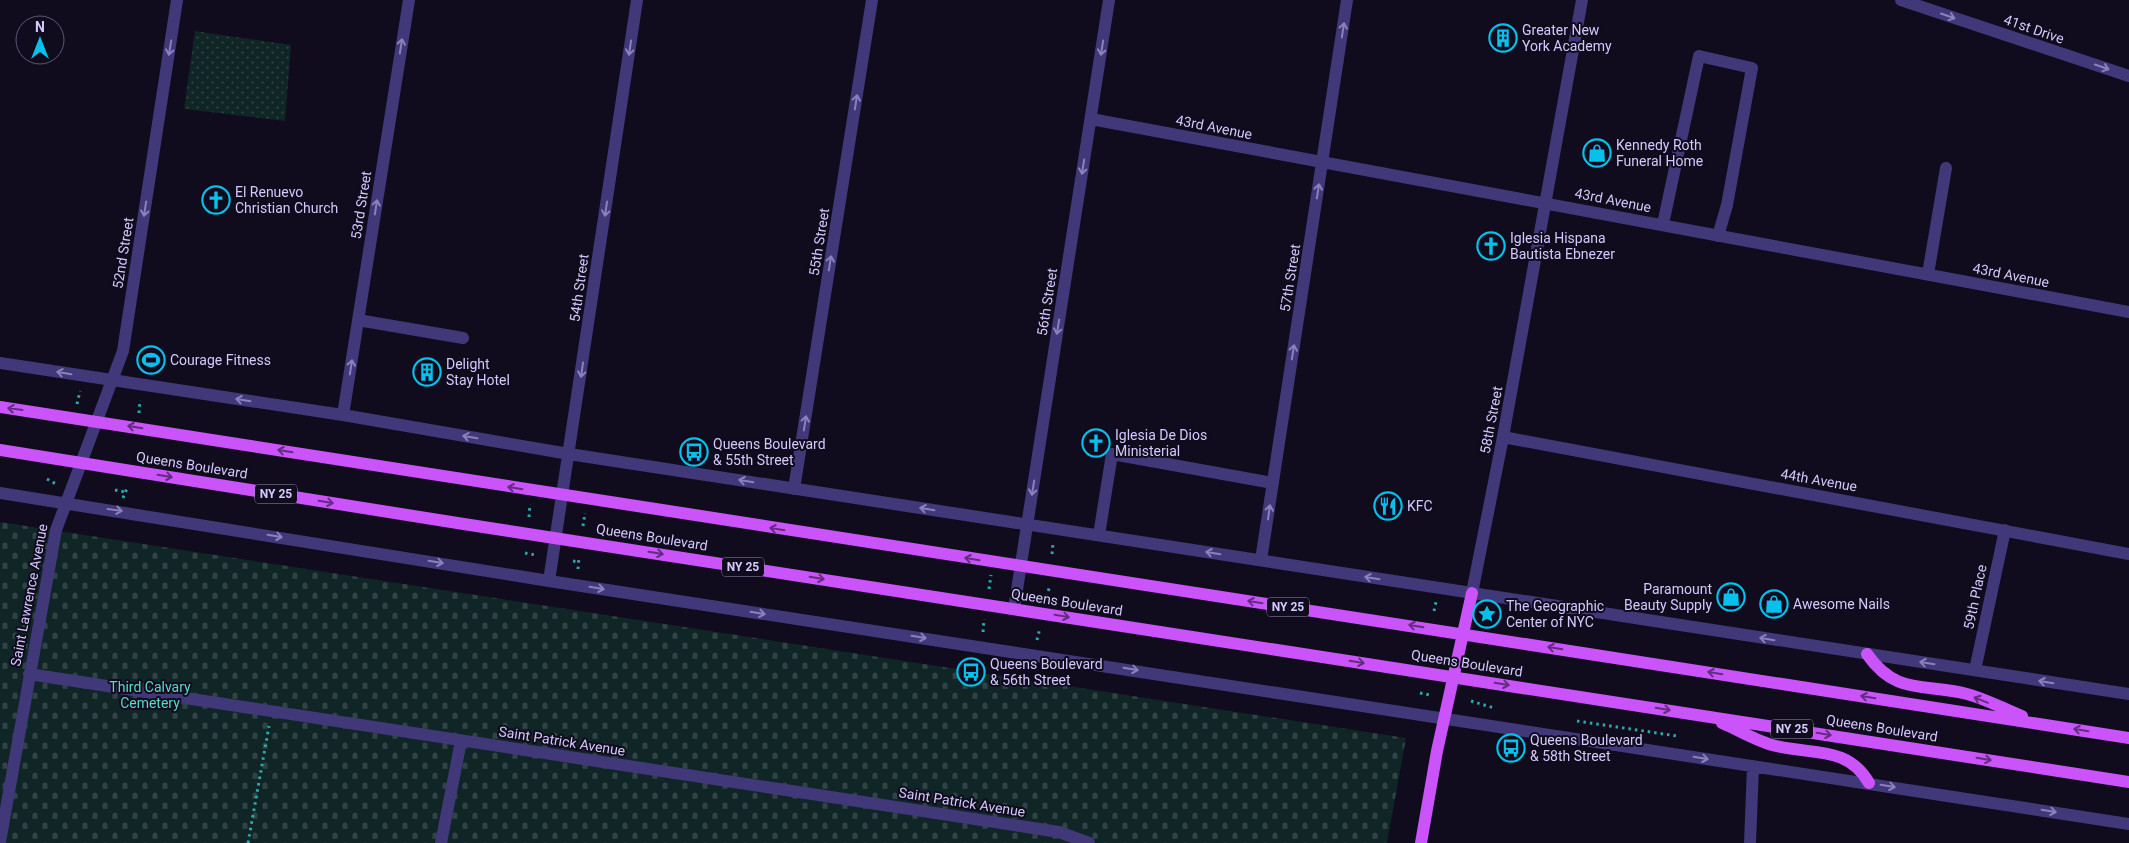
<svg xmlns="http://www.w3.org/2000/svg" width="2129" height="843" font-family="Roboto,sans-serif">
	<style>
		.grass { fill: url(#grass-dots) }
		.cemetery { fill: url(#cemetery-stones) }
		.lines { fill: none; stroke-linecap: round; stroke-linejoin: round }
		.path { stroke: #30a7aa; stroke-width: 3; stroke-dasharray: 2.5 4; stroke-linecap: butt }
		.minor { stroke: #41387a; stroke-width: 12 }
		.major { stroke: #cb53fa; stroke-width: 12 }
		.oneway { stroke: #8a80bc }
		.oneway2 { stroke: #642c80 }
		.labels { text-anchor: middle; stroke-width: 4; stroke-linejoin: round; paint-order: stroke }
		.shield { fill: #100c1d; stroke: #9990ba; stroke-width: 1 }
		.shield-label { font-size: 12px; font-weight: bold; fill: #d4c9fd }
		.street-label { font-size: 14px; fill: #d4c9fd; stroke: #100c1d }
		.poi-label { font-size: 14px; fill: #d4c9fd; stroke: #100c1d; text-anchor: start }
		.park-label { font-size: 14px; fill: #58dac5; stroke: #100c1d }
	</style>
	<defs>
		<pattern id="grass-dots" width="8" height="8" patternUnits="userSpaceOnUse" patternTransform="scale(1.25)"><rect width="8" height="8" fill="#0f2526"/><path d="M2 2h.1M6 6h.1" fill="none" stroke="#314346" stroke-width="1.8" stroke-linecap="round"/></pattern>
		<pattern id="cemetery-stones" width="16" height="16" patternUnits="userSpaceOnUse" patternTransform="scale(1.25)"><rect width="16" height="16" fill="#0f2526"/><path d="M2 7V4a2 2 0 0 1 4 0v3zM10 15v-3a2 2 0 0 1 4 0v3z" fill="#314346"/></pattern>
	</defs>
	<rect width="100%" height="100%" fill="#100c1d"/>
	<path class="grass" d="M195 31 291 45 285 121 184 109Z"/>
	<path class="cemetery" d="M0 522 1406 738 1387 843H0Z"/>
	<g class="lines">
		<path class="path" d="M77 404 80 391
			M139 413 140 400
			M47 479 58 485
			M115 490 125 492
			M123 498 128 486
			M529 517 530 504
			M583 526 585 513
			M525 553 536 555
			M1052 554 1053 543
			M573 561 579 562
			M578 569 579 557
			M989 589 991 575
			M1046 597 1050 586
			M1434 611 1436 602
			M983 632 984 619
			M1037 640 1040 628
			M1420 693 1430 695
			M1471 701 1494 708
			M1577 721 1677 736
			M248 843 269 726"/>
		<path class="minor" d="M1901 0 2129 76
			M1091 119 2129 312
			M1663 224 1699 56 1752 68 1727 205 1718 236
			M1928 274 1946 168
			M358 320 463 338
			M0 363 343 415 569 454 2129 694
			M343 415 409 0
			M1503 437 2129 554
			M794 489 872 0
			M0 493 549 581 2129 824
			M1099 535 1112 454 1273 483
			M1261 560 1347 0
			M549 581 637 0
			M1472 593 1503 437 1582 0
			M1014 609 1109 0
			M1975 670 2005 530
			M29 674 1059 832 1089 843
			M0 842 56 530 123 351 177 0
			M441 843 461 741
			M1750 843 1753 767"/>
		<path class="major" d="M0 407 2129 738
			M0 450 470 525 2129 782
			M1867 654C1896 696 1925 683 1967 694 1986 699 2004 709 2022 716
			M1722 723C1739 730 1758 742 1776 746 1813 755 1848 746 1869 783
			M1421 843 1437 751 1472 593"/>
	</g>
	<defs><path id="oneway-shaft" d="M-6 0H5M1.5-3L5.5 0L1.5 3" fill="none" stroke-width="1.6" stroke-linecap="round" stroke-linejoin="round" transform="scale(1.25)"/></defs>
	<g class="oneway">
		<use href="#oneway-shaft" transform="translate(1948 16) rotate(19)"/>
		<use href="#oneway-shaft" transform="translate(1343 30) rotate(-81)"/>
		<use href="#oneway-shaft" transform="translate(401 46) rotate(-81)"/>
		<use href="#oneway-shaft" transform="translate(170 48) rotate(99)"/>
		<use href="#oneway-shaft" transform="translate(630 48) rotate(98)"/>
		<use href="#oneway-shaft" transform="translate(1102 48) rotate(99)"/>
		<use href="#oneway-shaft" transform="translate(2102 67) rotate(19)"/>
		<use href="#oneway-shaft" transform="translate(856 102) rotate(-81)"/>
		<use href="#oneway-shaft" transform="translate(1083 167) rotate(99)"/>
		<use href="#oneway-shaft" transform="translate(1318 191) rotate(-81)"/>
		<use href="#oneway-shaft" transform="translate(376 207) rotate(-81)"/>
		<use href="#oneway-shaft" transform="translate(145 209) rotate(99)"/>
		<use href="#oneway-shaft" transform="translate(606 209) rotate(98)"/>
		<use href="#oneway-shaft" transform="translate(830 263) rotate(-81)"/>
		<use href="#oneway-shaft" transform="translate(1058 327) rotate(99)"/>
		<use href="#oneway-shaft" transform="translate(1293 352) rotate(-81)"/>
		<use href="#oneway-shaft" transform="translate(351 367) rotate(-81)"/>
		<use href="#oneway-shaft" transform="translate(582 370) rotate(98)"/>
		<use href="#oneway-shaft" transform="translate(64 373) rotate(-171)"/>
		<use href="#oneway-shaft" transform="translate(243 400) rotate(-171)"/>
		<use href="#oneway-shaft" transform="translate(805 423) rotate(-81)"/>
		<use href="#oneway-shaft" transform="translate(470 437) rotate(-170)"/>
		<use href="#oneway-shaft" transform="translate(746 481) rotate(-171)"/>
		<use href="#oneway-shaft" transform="translate(1033 488) rotate(99)"/>
		<use href="#oneway-shaft" transform="translate(927 509) rotate(-171)"/>
		<use href="#oneway-shaft" transform="translate(115 510) rotate(8)"/>
		<use href="#oneway-shaft" transform="translate(1269 512) rotate(-82)"/>
		<use href="#oneway-shaft" transform="translate(275 536) rotate(9)"/>
		<use href="#oneway-shaft" transform="translate(1213 553) rotate(-171)"/>
		<use href="#oneway-shaft" transform="translate(436 562) rotate(9)"/>
		<use href="#oneway-shaft" transform="translate(1372 578) rotate(-171)"/>
		<use href="#oneway-shaft" transform="translate(597 588) rotate(9)"/>
		<use href="#oneway-shaft" transform="translate(758 613) rotate(9)"/>
		<use href="#oneway-shaft" transform="translate(919 637) rotate(9)"/>
		<use href="#oneway-shaft" transform="translate(1767 639) rotate(-171)"/>
		<use href="#oneway-shaft" transform="translate(1927 663) rotate(-171)"/>
		<use href="#oneway-shaft" transform="translate(1131 669) rotate(9)"/>
		<use href="#oneway-shaft" transform="translate(2046 682) rotate(-171)"/>
		<use href="#oneway-shaft" transform="translate(1701 758) rotate(9)"/>
		<use href="#oneway-shaft" transform="translate(1888 786) rotate(9)"/>
		<use href="#oneway-shaft" transform="translate(2049 811) rotate(9)"/>
	</g>
	<g class="oneway2">
		<use href="#oneway-shaft" transform="translate(15 409) rotate(-172)"/>
		<use href="#oneway-shaft" transform="translate(135 427) rotate(-171)"/>
		<use href="#oneway-shaft" transform="translate(285 451) rotate(-171)"/>
		<use href="#oneway-shaft" transform="translate(165 476) rotate(9)"/>
		<use href="#oneway-shaft" transform="translate(515 488) rotate(-171)"/>
		<use href="#oneway-shaft" transform="translate(326 502) rotate(9)"/>
		<use href="#oneway-shaft" transform="translate(777 529) rotate(-171)"/>
		<use href="#oneway-shaft" transform="translate(656 553) rotate(9)"/>
		<use href="#oneway-shaft" transform="translate(972 559) rotate(-171)"/>
		<use href="#oneway-shaft" transform="translate(817 578) rotate(9)"/>
		<use href="#oneway-shaft" transform="translate(1255 602) rotate(-171)"/>
		<use href="#oneway-shaft" transform="translate(1062 616) rotate(9)"/>
		<use href="#oneway-shaft" transform="translate(1416 626) rotate(-171)"/>
		<use href="#oneway-shaft" transform="translate(1555 648) rotate(-171)"/>
		<use href="#oneway-shaft" transform="translate(1357 662) rotate(9)"/>
		<use href="#oneway-shaft" transform="translate(1715 673) rotate(-171)"/>
		<use href="#oneway-shaft" transform="translate(1502 684) rotate(9)"/>
		<use href="#oneway-shaft" transform="translate(1868 697) rotate(-171)"/>
		<use href="#oneway-shaft" transform="translate(1981 700) rotate(-158)"/>
		<use href="#oneway-shaft" transform="translate(1663 709) rotate(9)"/>
		<use href="#oneway-shaft" transform="translate(2081 730) rotate(-171)"/>
		<use href="#oneway-shaft" transform="translate(1824 734) rotate(9)"/>
		<use href="#oneway-shaft" transform="translate(1984 759) rotate(9)"/>
	</g>
	<defs>
		<g id="building-ring" transform="scale(1.4375)"><circle r="9.5" fill="#100c1d" stroke="#07c0ec" stroke-width="1.5"/><path d="M-4-6H4V6H1V3H-1V6H-4ZM-2.5-4.3h1.7v1.8h-1.7ZM.8-4.3h1.7v1.8H.8ZM-2.5-1h1.7V.8h-1.7ZM.8-1h1.7V.8H.8Z" fill="#07c0ec"/></g>
		<g id="shop-ring" transform="scale(1.4375)"><circle r="9.5" fill="#100c1d" stroke="#07c0ec" stroke-width="1.5"/><path d="M-5-2.5h2.3a2.7 3.5 0 0 1 5.4 0H5L5.5 6h-11ZM-1.5-2.5h3a1.5 2.3 0 0 0-3 0Z" fill="#07c0ec"/></g>
		<g id="church-ring" transform="scale(1.4375)"><circle r="9.5" fill="#100c1d" stroke="#07c0ec" stroke-width="1.5"/><path d="M-1.2-6h2.4v3.5h3.3v2.4h-3.3V6h-2.4V-.1h-3.3v-2.4h3.3Z" fill="#07c0ec"/></g>
		<g id="stadium-ring" transform="scale(1.4375)"><circle r="9.5" fill="#100c1d" stroke="#07c0ec" stroke-width="1.5"/><path d="M0-5a6.5 5 0 1 0 0 10a6.5 5 0 1 0 0-10ZM-3.5-1.8h7v3.6h-7Z" fill="#07c0ec"/></g>
		<g id="bus-ring" transform="scale(1.4375)"><circle r="9.5" fill="#100c1d" stroke="#07c0ec" stroke-width="1.5"/><path d="M-5-6H5V4H4V6H2V4H-2V6H-4V4H-5ZM-3.5-4V0h7V-4ZM-3.5 1.2v1.5H-2V1.2ZM2 1.2v1.5H3.5V1.2Z" fill="#07c0ec"/></g>
		<g id="restaurant-ring" transform="scale(1.4375)"><circle r="9.5" fill="#100c1d" stroke="#07c0ec" stroke-width="1.5"/><path d="M-5-6h1v4h1v-4h1v4h1v-4h1v5L-1.5 .5V6h-2V.5L-5-1ZM5-6V6H3V1.5H1.5Q1.5-4 5-6Z" fill="#07c0ec"/></g>
		<g id="sight-ring" transform="scale(1.4375)"><circle r="9.5" fill="#100c1d" stroke="#07c0ec" stroke-width="1.5"/><path d="M0-6L1.8-2.2L6-1.7L2.9 1.2L3.7 5.4L0 3.3L-3.7 5.4L-2.9 1.2L-6-1.7L-1.8-2.2Z" fill="#07c0ec"/></g>
	</defs>
	<g fill-rule="evenodd">
		<use href="#building-ring" x="1503" y="38"/>
		<use href="#shop-ring" x="1597" y="153"/>
		<use href="#church-ring" x="216" y="200"/>
		<use href="#church-ring" x="1491" y="246"/>
		<use href="#stadium-ring" x="151" y="360"/>
		<use href="#building-ring" x="427" y="372"/>
		<use href="#church-ring" x="1096" y="443"/>
		<use href="#bus-ring" x="694" y="452"/>
		<use href="#restaurant-ring" x="1388" y="506"/>
		<use href="#shop-ring" x="1731" y="597"/>
		<use href="#shop-ring" x="1774" y="604"/>
		<use href="#sight-ring" x="1487" y="614"/>
		<use href="#bus-ring" x="971" y="672"/>
		<use href="#bus-ring" x="1511" y="748"/>
	</g>
	<g class="labels">
		<g class="shield">
			<rect x="255" y="484.5" width="42" height="19" rx="4"/>
			<rect x="722" y="557.5" width="42" height="19" rx="4"/>
			<rect x="1267" y="597.5" width="42" height="19" rx="4"/>
			<rect x="1771" y="719.5" width="42" height="19" rx="4"/>
		</g>
		<g class="shield-label">
			<text x="276" y="498">NY 25</text>
			<text x="743" y="571">NY 25</text>
			<text x="1288" y="611">NY 25</text>
			<text x="1792" y="733">NY 25</text>
		</g>
		<g class="street-label">
			<text transform="translate(2034 29) rotate(19)" y="5">41st Drive</text>
			<text transform="translate(1214 127) rotate(11)" y="5">43rd Avenue</text>
			<text transform="translate(1613 200) rotate(11)" y="5">43rd Avenue</text>
			<text transform="translate(361 205) rotate(-81)" y="5">53rd Street</text>
			<text transform="translate(819 242) rotate(-81)" y="5">55th Street</text>
			<text transform="translate(123 253) rotate(-81)" y="5">52nd Street</text>
			<text transform="translate(2011 275) rotate(11)" y="5">43rd Avenue</text>
			<text transform="translate(1290 278) rotate(-81)" y="5">57th Street</text>
			<text transform="translate(579 288) rotate(-82)" y="5">54th Street</text>
			<text transform="translate(1047 302) rotate(-81)" y="5">56th Street</text>
			<text transform="translate(1491 420) rotate(-79)" y="5">58th Street</text>
			<text transform="translate(192 465) rotate(9)" y="5">Queens Boulevard</text>
			<text transform="translate(1819 480) rotate(10)" y="5">44th Avenue</text>
			<text transform="translate(652 537) rotate(9)" y="5">Queens Boulevard</text>
			<text transform="translate(29 595) rotate(-79)" y="5">Saint Lawrence Avenue</text>
			<text transform="translate(1975 597) rotate(-78)" y="5">59th Place</text>
			<text transform="translate(1067 602) rotate(9)" y="5">Queens Boulevard</text>
			<text transform="translate(1467 663) rotate(9)" y="5">Queens Boulevard</text>
			<text transform="translate(1882 728) rotate(9)" y="5">Queens Boulevard</text>
			<text transform="translate(562 741) rotate(9)" y="5">Saint Patrick Avenue</text>
			<text transform="translate(962 802) rotate(9)" y="5">Saint Patrick Avenue</text>
		</g>
		<g class="poi-label">
			<text x="1522" y="35">Greater New<tspan x="1522" dy="16">York Academy</tspan></text>
			<text x="1616" y="150">Kennedy Roth<tspan x="1616" dy="16">Funeral Home</tspan></text>
			<text x="235" y="197">El Renuevo<tspan x="235" dy="16">Christian Church</tspan></text>
			<text x="1510" y="243">Iglesia Hispana<tspan x="1510" dy="16">Bautista Ebnezer</tspan></text>
			<text x="170" y="365">Courage Fitness</text>
			<text x="446" y="369">Delight<tspan x="446" dy="16">Stay Hotel</tspan></text>
			<text x="1115" y="440">Iglesia De Dios<tspan x="1115" dy="16">Ministerial</tspan></text>
			<text x="713" y="449">Queens Boulevard<tspan x="713" dy="16">&amp; 55th Street</tspan></text>
			<text x="1407" y="511">KFC</text>
			<text x="1712" y="594" text-anchor="end">Paramount<tspan x="1712" dy="16">Beauty Supply</tspan></text>
			<text x="1793" y="609">Awesome Nails</text>
			<text x="1506" y="611">The Geographic<tspan x="1506" dy="16">Center of NYC</tspan></text>
			<text x="990" y="669">Queens Boulevard<tspan x="990" dy="16">&amp; 56th Street</tspan></text>
			<text x="1530" y="745">Queens Boulevard<tspan x="1530" dy="16">&amp; 58th Street</tspan></text>
		</g>
		<g class="park-label">
			<text x="150" y="692">Third Calvary<tspan x="150" dy="16">Cemetery</tspan></text>
		</g>
	</g>
	<g transform="translate(40 40)"><circle r="24" fill="#100c1d" stroke="#5e5877"/>
	<path d="M0-4L9 19L0 12L-9 19Z" fill="#07c0ec"/>
	<text y="-8" font-size="14" font-weight="bold" text-anchor="middle" fill="#d4c9fd">N</text>
	</g>
</svg>
